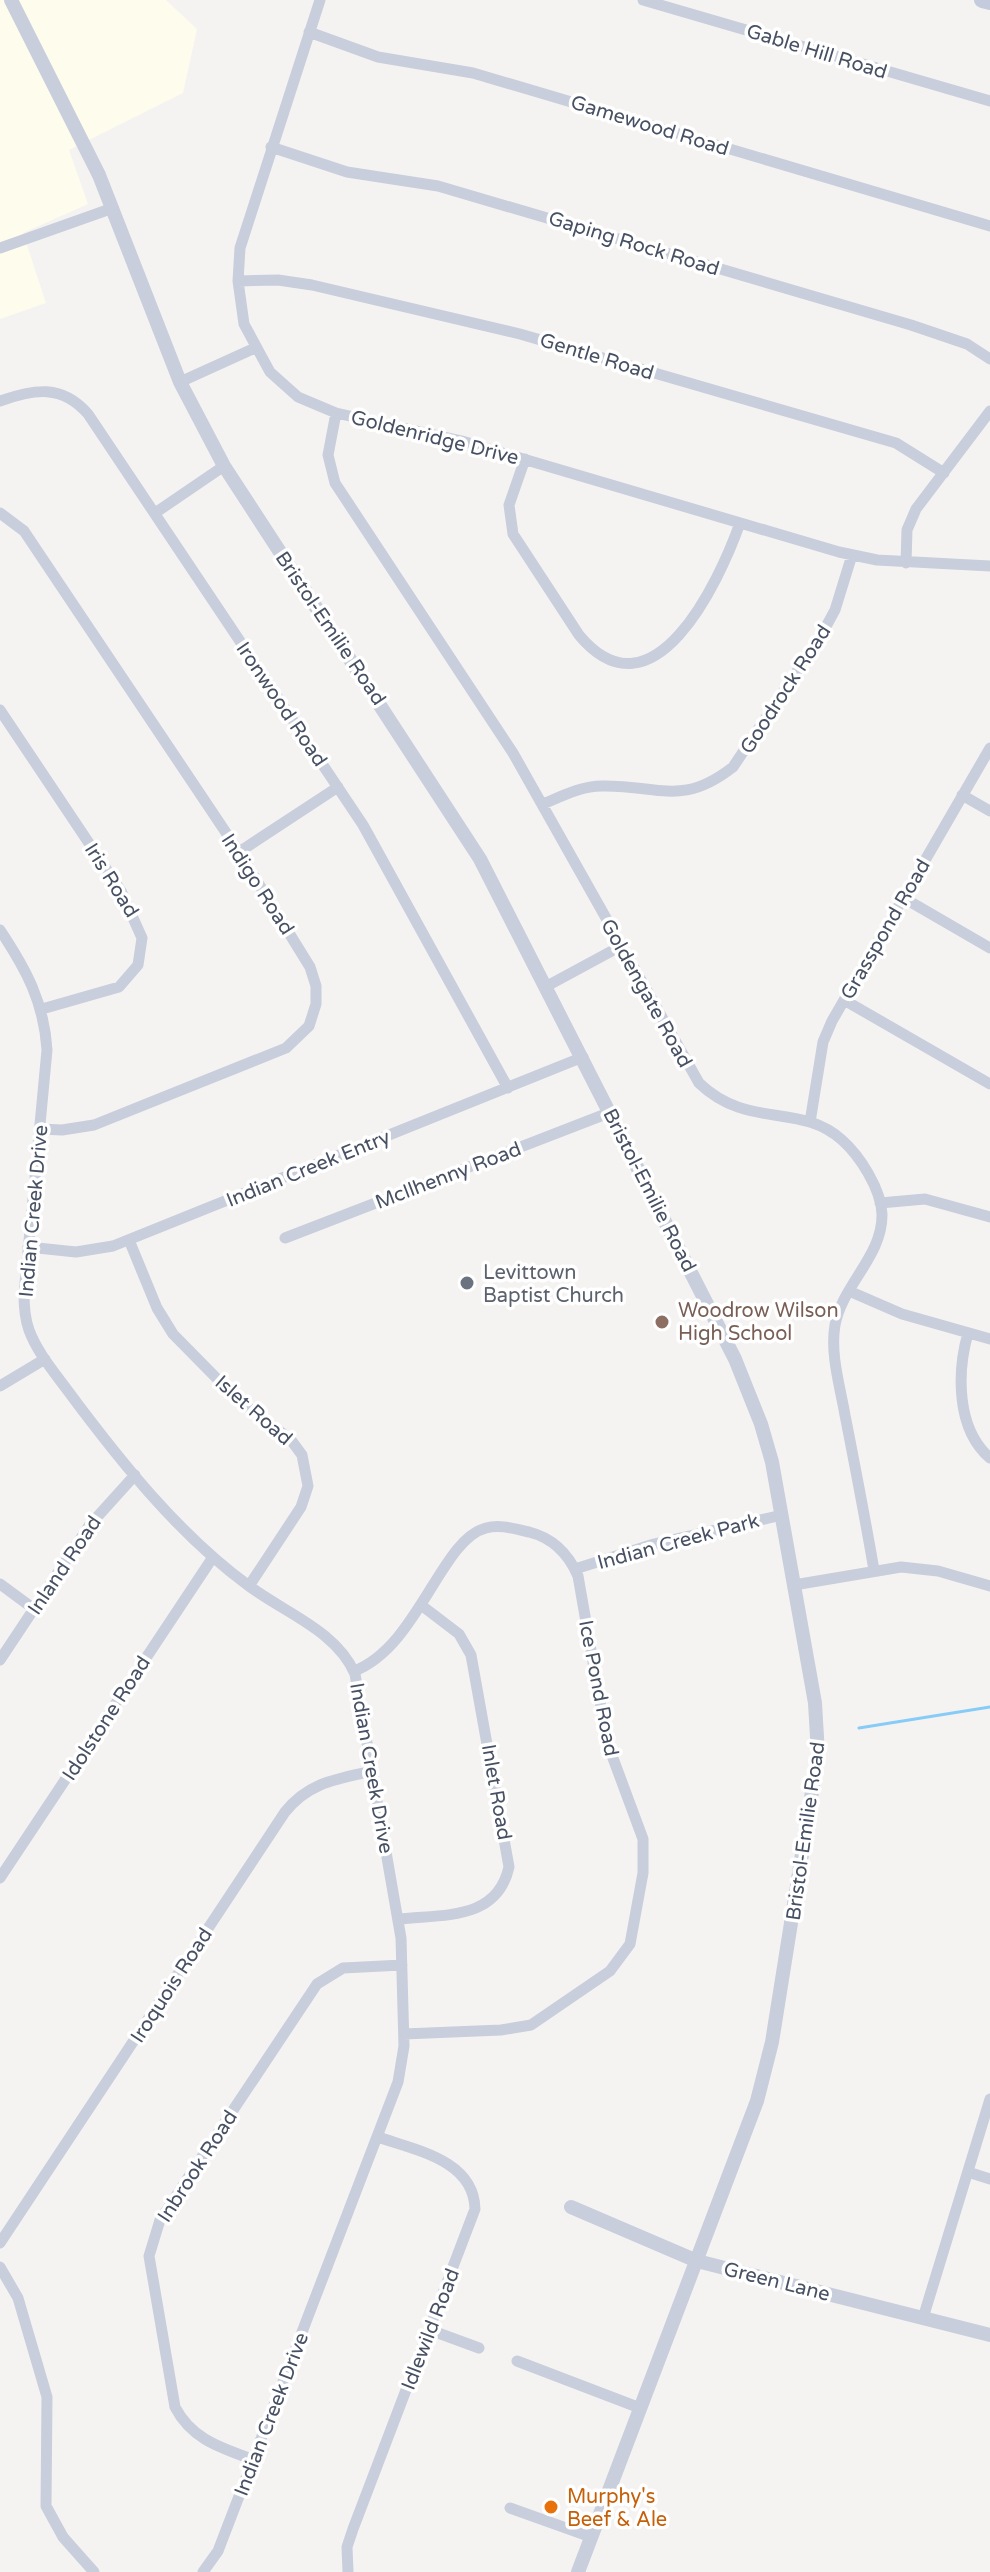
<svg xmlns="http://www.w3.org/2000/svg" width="990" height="2572" font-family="'Varela Round',sans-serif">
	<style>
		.commercial { fill: #fefcec }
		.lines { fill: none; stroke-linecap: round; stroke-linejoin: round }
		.stream { stroke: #86ccf7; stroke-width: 3 }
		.minor { stroke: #c8cedb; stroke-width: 11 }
		.tertiary { stroke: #c8cedb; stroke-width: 14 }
		.secondary { stroke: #c3cbdd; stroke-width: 16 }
		.worship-dot { fill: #6b7280; stroke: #fff; stroke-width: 3 }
		.education-dot { fill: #8d6e63; stroke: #fff; stroke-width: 3 }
		.food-dot { fill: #e8710a; stroke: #fff; stroke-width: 3 }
		.labels { text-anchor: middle; stroke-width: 7; stroke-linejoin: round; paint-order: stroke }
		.street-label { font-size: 20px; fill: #475163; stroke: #fff }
		.worship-label { font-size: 20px; fill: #5b616d; stroke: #fff; text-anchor: start }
		.education-label { font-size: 20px; fill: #785e54; stroke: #fff; text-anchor: start }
		.food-label { font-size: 20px; fill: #c56008; stroke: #fff; text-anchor: start }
	</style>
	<rect width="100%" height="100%" fill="#f5f3f2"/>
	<path class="commercial" d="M0 0H166L197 29 183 93 69 150 88 204 23 233 46 303 0 319Z"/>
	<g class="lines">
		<path class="stream" d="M859 1728 990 1707"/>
		<path class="minor" d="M320 0 240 248 238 281 244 324 270 372 298 397 336 413 462 441 839 552 877 560 990 566
			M643 0 990 101
			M309 32 378 57 473 73 990 226
			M271 147 347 172 438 186 911 325 967 344 990 359
			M0 248 113 208
			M238 281 278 280 312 285 520 334 896 443 944 473
			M180 382 255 348
			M0 401C34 389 62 384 88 414L363 825 508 1088
			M336 413 328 455 335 483 513 753 699 1083C748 1130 800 1102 842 1140 860 1156 881 1189 882 1214 883 1256 842 1285 835 1325 830 1354 840 1386 845 1415 855 1466 865 1518 874 1570
			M525 459 509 505 513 534 579 635C653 724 719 582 740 523
			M0 513 24 531 239 852 310 967 316 986V1004L309 1026 286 1048 94 1125 62 1130 40 1129
			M155 513 224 466
			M906 563 907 530 916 509 990 411
			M0 710 121 891 142 938 138 965 119 987 42 1009
			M962 795 990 811
			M543 804C562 796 581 786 602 786 660 785 682 807 733 767L822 634 835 610 852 555
			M239 852 338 787
			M902 897 990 948
			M0 930C26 969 44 1002 47 1050L24 1294C24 1306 25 1319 29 1330 37 1352 54 1372 68 1391 120 1461 179 1535 249 1586 285 1613 337 1631 355 1674L401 1938 404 2046 398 2082 218 2551 203 2572
			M547 986 621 946
			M844 1000 990 1084
			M810 1122 823 1042 832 1021 990 748
			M880 1203 925 1199 990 1217
			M285 1238 611 1112
			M129 1240 157 1308 173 1334 237 1399 291 1440 302 1455 308 1486 301 1507 249 1586
			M28 1247 76 1252 113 1246 583 1057
			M849 1291 902 1314 990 1339
			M968 1333C957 1372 956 1429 990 1458
			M0 1386 45 1359
			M575 1569 654 1544 782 1515
			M0 1584 34 1609
			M794 1585 901 1567 938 1571 990 1586
			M0 1660 89 1526 135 1475
			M354 1671C418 1647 441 1539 486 1528 500 1524 515 1529 529 1532 553 1538 568 1553 578 1576L607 1742 643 1839V1873L630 1944 610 1971 531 2025 501 2030 404 2034
			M0 1878 213 1557
			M399 1919C443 1914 497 1921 509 1867L471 1655 459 1634 421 1605
			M968 2172 990 2179
			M0 2243 285 1812C309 1782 337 1779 373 1771
			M0 2267 18 2298 47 2397 46 2506 63 2537 94 2572
			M923 2318 990 2099
			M430 2330 479 2348
			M517 2361 640 2408
			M254 2460C222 2448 192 2440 175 2407L149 2256 160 2220 317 1984 343 1968 402 1965
			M510 2508 591 2537
			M348 2572 347 2547 353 2529 475 2209C474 2160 415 2150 378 2137"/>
		<path class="tertiary" d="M11 0 99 175 180 382 224 466 480 859 735 1359 761 1424 772 1462 815 1703 818 1754 772 2042 757 2101 578 2572
			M571 2207 697 2261 990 2335"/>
		<path class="secondary" d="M982 0 990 2"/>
	</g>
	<circle class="worship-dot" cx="467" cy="1283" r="8"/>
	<circle class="education-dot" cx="662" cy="1322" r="8"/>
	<circle class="food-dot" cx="551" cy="2507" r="8"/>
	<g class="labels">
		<g class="street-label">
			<text transform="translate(817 51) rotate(17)" y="7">Gable Hill Road</text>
			<text transform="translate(650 125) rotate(17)" y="7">Gamewood Road</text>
			<text transform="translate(634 243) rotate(17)" y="7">Gaping Rock Road</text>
			<text transform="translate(597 356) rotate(17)" y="7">Gentle Road</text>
			<text transform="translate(435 437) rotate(14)" y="7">Goldenridge Drive</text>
			<text transform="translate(331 628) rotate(56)" y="7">Bristol-Emilie Road</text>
			<text transform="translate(785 689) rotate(-57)" y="7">Goodrock Road</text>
			<text transform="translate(282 704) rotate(56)" y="7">Ironwood Road</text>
			<text transform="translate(112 880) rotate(58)" y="7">Iris Road</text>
			<text transform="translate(258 884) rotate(57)" y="7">Indigo Road</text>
			<text transform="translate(885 929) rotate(-60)" y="7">Grasspond Road</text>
			<text transform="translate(647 993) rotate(61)" y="7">Goldengate Road</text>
			<text transform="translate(308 1168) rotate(-22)" y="7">Indian Creek Entry</text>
			<text transform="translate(448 1175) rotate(-21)" y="7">McIlhenny Road</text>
			<text transform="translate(650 1190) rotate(63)" y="7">Bristol-Emilie Road</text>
			<text transform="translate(33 1211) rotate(-85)" y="7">Indian Creek Drive</text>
			<text transform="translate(254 1410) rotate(41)" y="7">Islet Road</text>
			<text transform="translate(678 1541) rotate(-15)" y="7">Indian Creek Park</text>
			<text transform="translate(64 1565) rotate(-56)" y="7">Inland Road</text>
			<text transform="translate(599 1688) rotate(79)" y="7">Ice Pond Road</text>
			<text transform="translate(106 1718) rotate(-57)" y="7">Idolstone Road</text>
			<text transform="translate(372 1768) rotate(80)" y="7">Indian Creek Drive</text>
			<text transform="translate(497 1792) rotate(80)" y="7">Inlet Road</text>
			<text transform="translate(805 1831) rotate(-82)" y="7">Bristol-Emilie Road</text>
			<text transform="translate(171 1985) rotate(-57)" y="7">Iroquois Road</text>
			<text transform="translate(197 2166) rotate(-57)" y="7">Inbrook Road</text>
			<text transform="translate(777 2281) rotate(14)" y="7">Green Lane</text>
			<text transform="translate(430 2329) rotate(-69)" y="7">Idlewild Road</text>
			<text transform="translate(271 2414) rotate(-69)" y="7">Indian Creek Drive</text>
		</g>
		<g class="worship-label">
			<text x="483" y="1279">Levittown<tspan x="483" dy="23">Baptist Church</tspan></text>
		</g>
		<g class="education-label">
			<text x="678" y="1317">Woodrow Wilson<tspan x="678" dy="23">High School</tspan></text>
		</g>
		<g class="food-label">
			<text x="567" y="2503">Murphy's<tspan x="567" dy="23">Beef &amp; Ale</tspan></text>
		</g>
	</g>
</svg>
